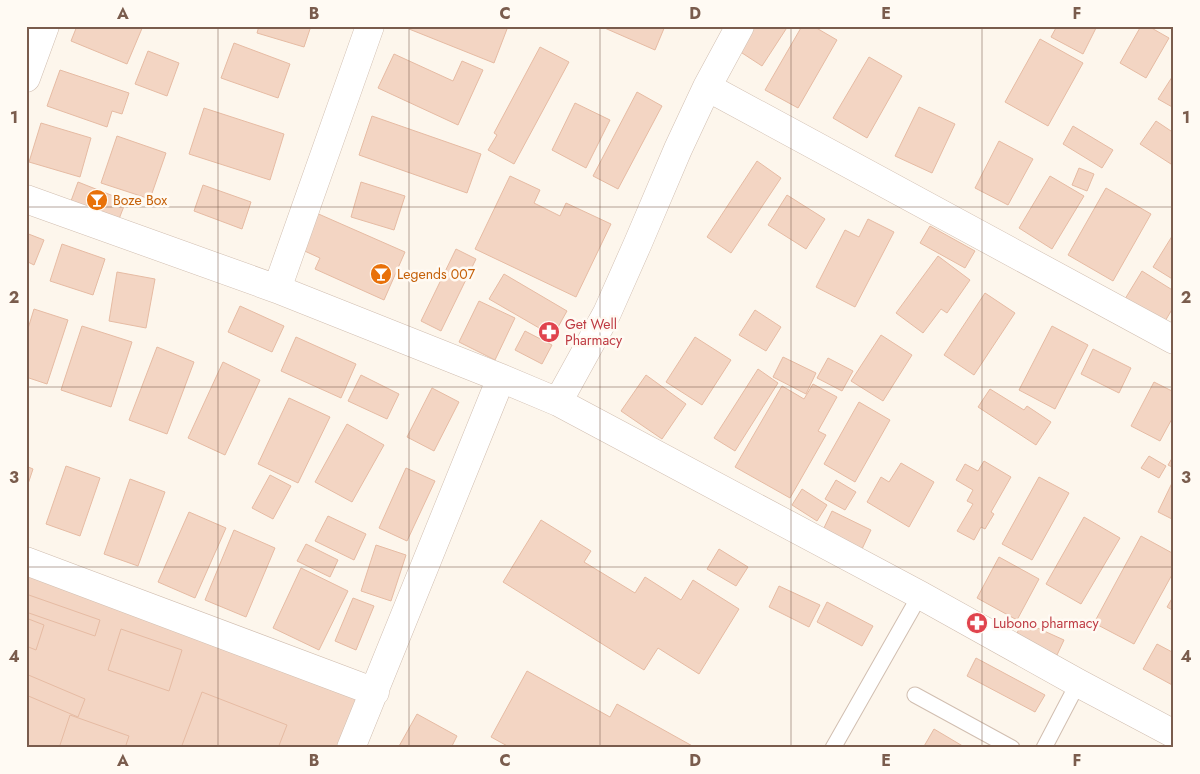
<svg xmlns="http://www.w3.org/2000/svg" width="1200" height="774" font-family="Jost,sans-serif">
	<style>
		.building { fill: #f3d5c3; stroke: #e6bba3 }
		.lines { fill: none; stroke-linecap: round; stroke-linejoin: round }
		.service-casing { stroke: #d1beb0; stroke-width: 17 }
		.minor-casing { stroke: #d1beb0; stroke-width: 29 }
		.service { stroke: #fff; stroke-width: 15 }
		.minor { stroke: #fff; stroke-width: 28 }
		.grid { fill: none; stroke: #7a5c4d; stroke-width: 1; stroke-opacity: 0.55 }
		.labels { text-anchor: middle; stroke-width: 5; stroke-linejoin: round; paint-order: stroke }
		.food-label { font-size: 14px; fill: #c56008; stroke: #fffaf3; text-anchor: start }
		.health-label { font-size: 14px; fill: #be3a42; stroke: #fffaf3; text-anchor: start }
		.neatline { fill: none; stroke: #7a5c4d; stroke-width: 2 }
		.grid-label { font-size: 16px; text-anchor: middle; font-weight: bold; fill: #7a5c4d }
	</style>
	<rect width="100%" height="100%" fill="#fdf6ec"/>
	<path class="building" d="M77 26H143L127 64 71 41Z
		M259 26H311L304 47 257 33Z
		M410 26H499L507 29 494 63 409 29Z
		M600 26H665L655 50Z
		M755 26H788L762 66 739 51Z
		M802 26H813L837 40 798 108 765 90Z
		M1057 26H1097L1083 54 1051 37Z
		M1141 26H1148L1169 38 1146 78 1120 63Z
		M1040 39 1083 63 1048 126 1005 102Z
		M234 43 290 64 278 98 221 78Z
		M540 47 569 62 514 164 488 150 497 135 494 133Z
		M148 51 179 63 167 96 135 84Z
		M394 54 453 81 462 61 483 70 458 125 378 88Z
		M869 57 902 76 867 138 833 118Z
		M60 70 129 93 122 114 112 111 107 127 47 106Z
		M1174 74V108L1158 99Z
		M637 92 662 106 618 189 593 176Z
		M575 103 610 120 586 168 552 150Z
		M919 107 955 124 932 173 895 156Z
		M204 108 284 134 270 180 189 154Z
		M372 116 481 154 467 193 359 155Z
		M1156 121 1174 133V166L1140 144Z
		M41 123 91 138 80 177 29 162Z
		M1073 126 1113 150 1102 168 1063 144Z
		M117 136 166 153 150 199 101 183Z
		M999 141 1033 159 1008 205 975 188Z
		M757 161 781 178 731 253 707 237Z
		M1079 168 1094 174 1087 191 1072 185Z
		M510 176 540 190 534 203 560 216 566 203 611 224 576 297 475 249Z
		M1050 176 1084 196 1052 249 1019 228Z
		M78 182 126 201 119 219 71 201Z
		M361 182 405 196 394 230 351 217Z
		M203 185 251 202 242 229 194 211Z
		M1106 188 1151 214 1113 281 1068 255Z
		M787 195 825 219 806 249 768 225Z
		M314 212 405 252 384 300 315 269 320 258 298 248Z
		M868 219 894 232 855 307 816 287 845 230 859 237Z
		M930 226 975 251 965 268 920 243Z
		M26 233 44 240 34 265 26 261Z
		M1174 233V280L1153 267Z
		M62 244 105 259 93 295 50 281Z
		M456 249 476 259 441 331 421 321Z
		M938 256 970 280 947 313 941 309 923 333 896 313Z
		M1142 271 1174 291V306L1164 323 1125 299Z
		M117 272 155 279 146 328 109 321Z
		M504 274 567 311 553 336 489 299Z
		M985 293 1015 313 974 375 944 355Z
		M479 301 515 318 495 360 459 342Z
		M240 306 284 326 272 352 228 332Z
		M34 309 68 320 47 384 26 377V335Z
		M755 310 781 327 766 351 739 335Z
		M82 326 132 342 111 407 61 390Z
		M1052 326 1088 345 1055 409 1019 390Z
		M525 331 552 345 542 364 515 350Z
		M881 335 912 355 883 401 851 381Z
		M296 337 356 364 341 398 281 371Z
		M695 337 731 360 702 405 666 382Z
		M157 347 194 362 167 434 129 420Z
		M1093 349 1131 368 1119 393 1081 374Z
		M783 357 816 373 806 394 773 377Z
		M828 358 853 371 842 391 817 378Z
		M223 362 260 380 225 455 188 438Z
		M758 369 778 383 735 451 714 438Z
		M361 375 399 394 387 419 348 401Z
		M646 375 686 404 662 439 621 411Z
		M1154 382 1174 392V415L1160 441 1131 426Z
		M813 384 837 397 818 431 826 435 790 498 735 467 782 386 804 399Z
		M432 388 459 402 434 451 407 437Z
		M990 389 1024 410 1027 406 1051 422 1036 445 978 407Z
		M289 398 330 417 298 483 258 464Z
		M859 402 890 420 855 482 824 464Z
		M347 424 384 445 352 502 315 482Z
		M1174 455V468L1168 465Z
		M1149 456 1166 466 1159 478 1141 468Z
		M984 461 1011 477 991 512 994 514 985 529 981 527 974 540 957 531 973 504 967 501 973 490 956 480 965 464 978 471Z
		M901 463 934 482 909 527 867 502 881 477 889 482Z
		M26 466 33 469 26 490Z
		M66 466 100 478 80 536 46 524Z
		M406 468 435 481 407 541 379 528Z
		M270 475 291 486 273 519 252 508Z
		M1039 477 1069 493 1032 560 1002 544Z
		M130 479 165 492 138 566 104 554Z
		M836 480 856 492 845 510 825 499Z
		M1172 483H1174V520L1158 512Z
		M802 489 827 505 817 521 792 505Z
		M832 511 871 530 862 549 823 530Z
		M189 512 226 528 195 598 158 582Z
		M328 516 366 534 354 560 315 541Z
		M1084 517 1120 538 1081 604 1046 584Z
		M541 520 591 551 584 562 635 593 645 577 681 600 693 580 739 609 699 674 658 648 644 670 503 582Z
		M234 530 275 548 246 617 205 600Z
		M1141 536 1174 554V571L1134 644 1094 623Z
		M306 544 338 560 330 577 297 561Z
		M376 545 406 555 391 601 361 591Z
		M719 549 748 567 736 586 707 569Z
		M999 557 1039 579 1017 620 977 598Z
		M301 568 348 591 319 650 273 628Z
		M26 569 375 700 356 748H26Z
		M779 586 820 605 809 627 769 607Z
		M26 594 100 620 95 636 26 612Z
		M1174 595V611L1167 607Z
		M353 598 374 606 356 650 335 641Z
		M827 602 873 626 862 646 817 622Z
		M26 618 44 625 36 650 26 646Z
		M1022 621 1064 640 1057 655 1016 636Z
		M121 629 182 650 169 691 108 670Z
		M1157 644 1174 653V686L1143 669Z
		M976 658 1045 695 1035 712 967 676Z
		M527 671 610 717 617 704 696 748H511L491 737Z
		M26 674 85 699 78 717 26 695Z
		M202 692 287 725 278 748H181Z
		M417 714 457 736 451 748H398Z
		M70 715 129 736 125 748H59Z
		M934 729 966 748H923Z"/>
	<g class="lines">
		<g class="service-casing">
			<path id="service" d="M915 695 1012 748
				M833 748 920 595
				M1044 748 1078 683"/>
		</g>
		<g class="minor-casing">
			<path id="minor" d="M26 78 45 26
				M707 87 1174 340
				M26 199 277 289 501 378 558 402 920 595 1078 683 1174 734
				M277 289 370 26
				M558 402 607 313 638 243 678 149 707 87 740 26
				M26 561 375 692
				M351 748 501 378"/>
		</g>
		<use href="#service" class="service"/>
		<use href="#minor" class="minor"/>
	</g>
	<path class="grid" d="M218 26V748M409 26V748M600 26V748M791 26V748M982 26V748M26 207H1174M26 387H1174M26 567H1174"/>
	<defs>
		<g id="bar-disc" transform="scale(1.125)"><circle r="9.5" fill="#e8710a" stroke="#fffaf3"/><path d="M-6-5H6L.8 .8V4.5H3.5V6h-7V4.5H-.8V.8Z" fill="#fff"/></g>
		<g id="pharmacy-disc" transform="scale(1.125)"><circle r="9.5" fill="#e0444e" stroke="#fffaf3"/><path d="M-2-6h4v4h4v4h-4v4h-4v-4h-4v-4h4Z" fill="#fff"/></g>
	</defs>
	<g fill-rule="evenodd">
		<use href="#bar-disc" x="97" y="200"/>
		<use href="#bar-disc" x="381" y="274"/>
		<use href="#pharmacy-disc" x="549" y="332"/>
		<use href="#pharmacy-disc" x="977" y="623"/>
	</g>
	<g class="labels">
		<g class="food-label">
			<text x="113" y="205">Boze Box</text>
			<text x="397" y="279">Legends 007</text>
		</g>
		<g class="health-label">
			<text x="565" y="329">Get Well<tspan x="565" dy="16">Pharmacy</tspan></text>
			<text x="993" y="628">Lubono pharmacy</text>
		</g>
	</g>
	<rect width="1200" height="774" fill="none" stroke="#fffaf3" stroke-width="55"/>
	<rect x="28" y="28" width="1144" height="718" class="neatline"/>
	<g class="grid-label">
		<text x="123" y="19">A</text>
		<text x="314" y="19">B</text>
		<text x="505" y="19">C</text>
		<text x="695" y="19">D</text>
		<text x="886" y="19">E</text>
		<text x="1077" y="19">F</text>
		<text x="14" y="123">1</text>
		<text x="1186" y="123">1</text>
		<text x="14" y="303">2</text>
		<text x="1186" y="303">2</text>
		<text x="14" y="483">3</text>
		<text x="1186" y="483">3</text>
		<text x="14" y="662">4</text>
		<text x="1186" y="662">4</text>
		<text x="123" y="766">A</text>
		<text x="314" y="766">B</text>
		<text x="505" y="766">C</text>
		<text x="695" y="766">D</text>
		<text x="886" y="766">E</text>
		<text x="1077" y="766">F</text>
	</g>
</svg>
